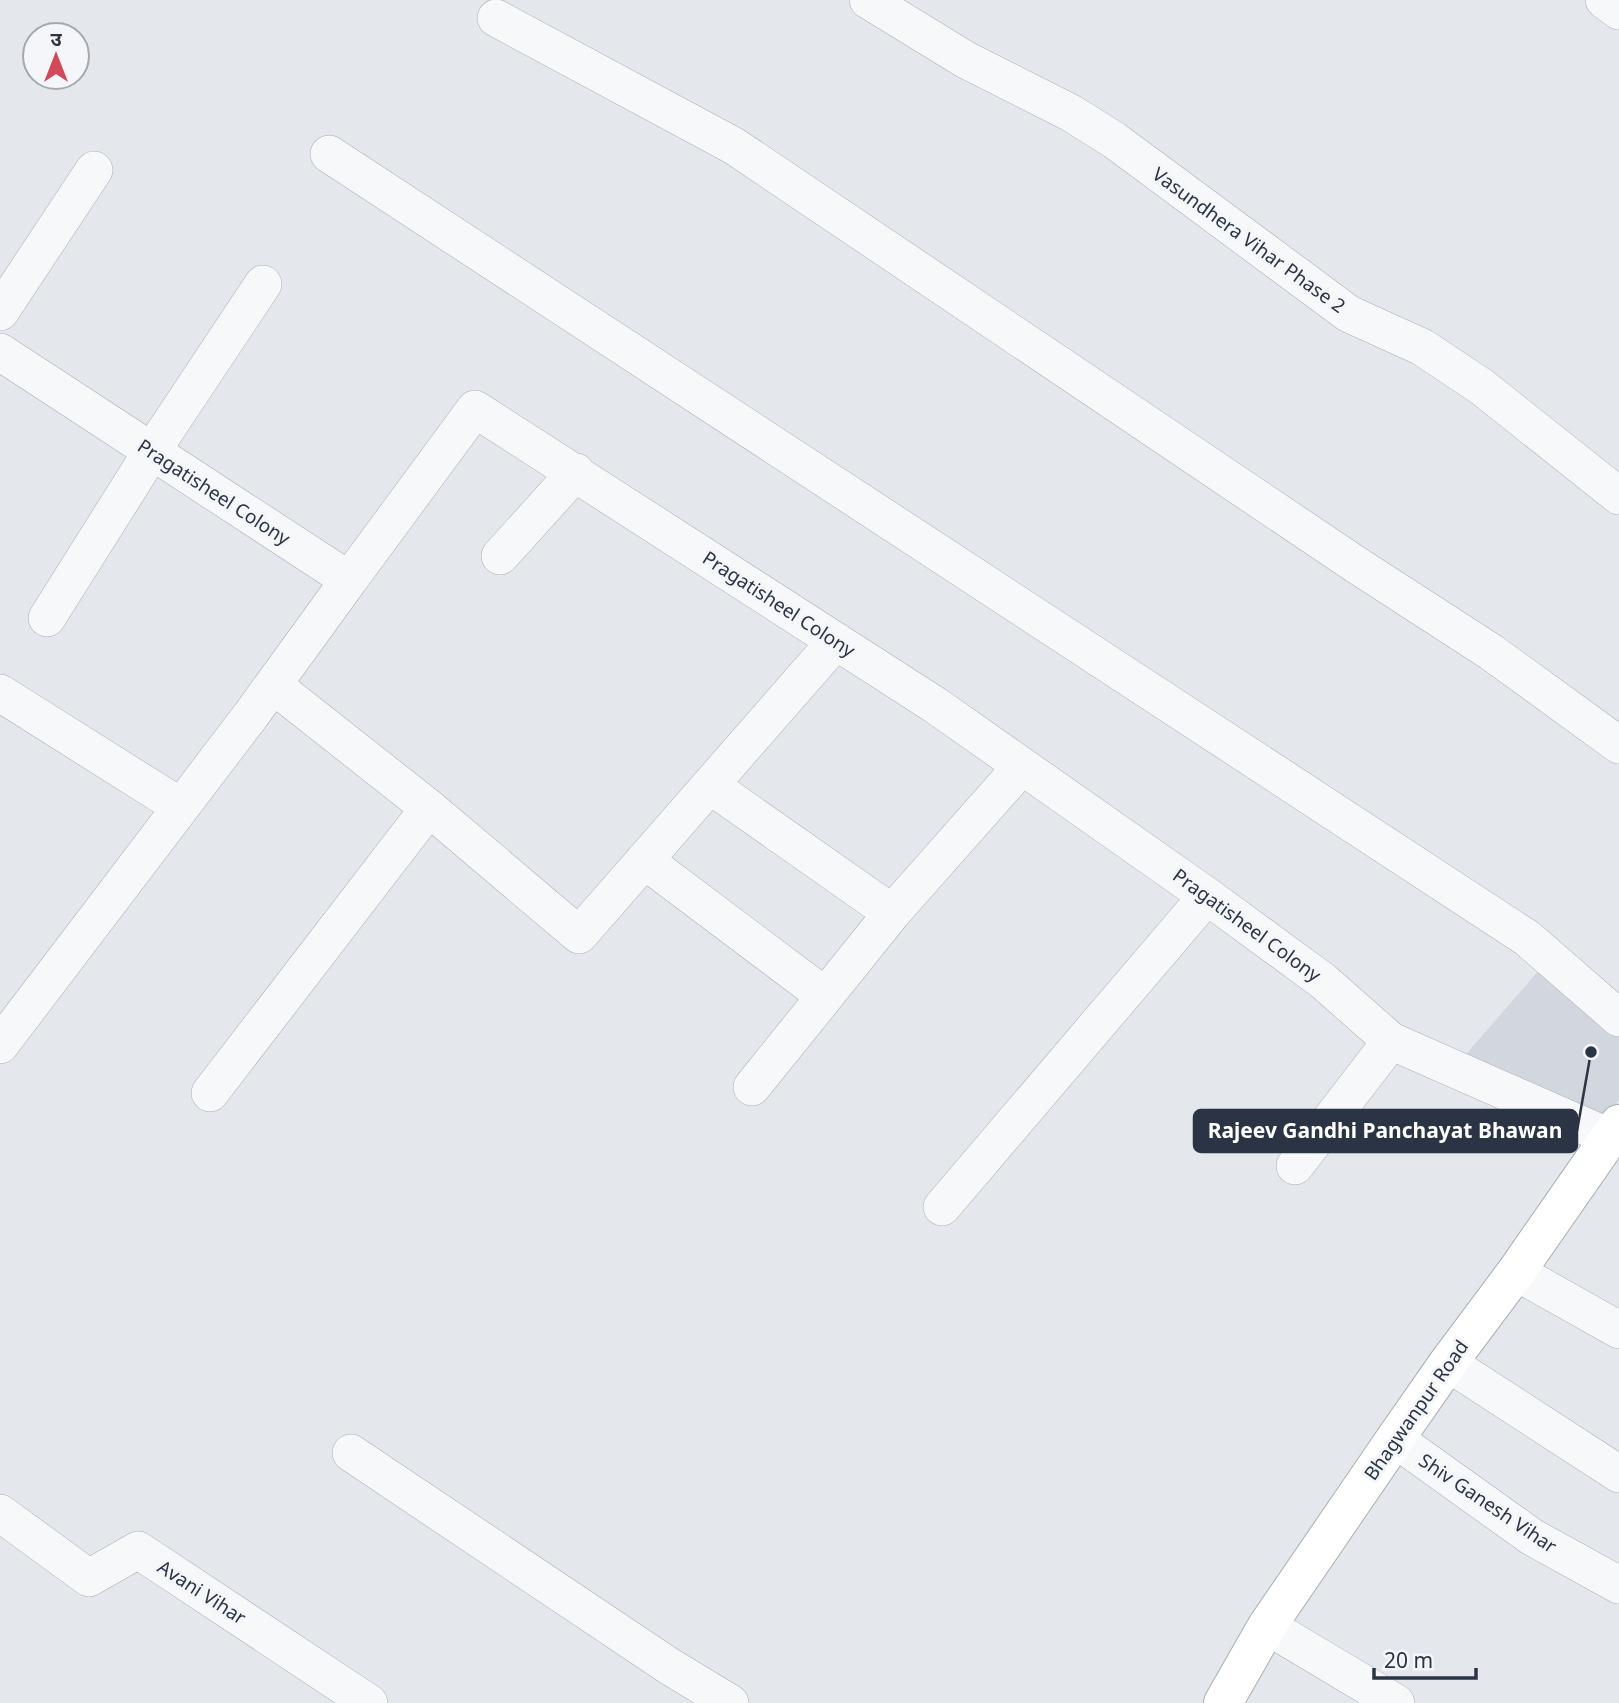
<svg xmlns="http://www.w3.org/2000/svg" width="1619" height="1703" font-family="'Noto Sans','Noto Sans Devanagari',sans-serif">
	<style>
		.built { fill: #d2d6de }
		.lines { fill: none; stroke-linecap: round; stroke-linejoin: round }
		.street-casing { stroke: #a9aeb7; stroke-width: 38 }
		.secondary-casing { stroke: #a9aeb7; stroke-width: 40 }
		.street { stroke: #f7f8fa; stroke-width: 37 }
		.secondary { stroke: #fff; stroke-width: 38 }
		.labels { text-anchor: middle; stroke-width: 6; stroke-linejoin: round; paint-order: stroke }
		.street-label { font-size: 19px; fill: #2b3445; stroke: #f4f6f9 }
		.leader { fill: none; stroke: #2b3445; stroke-width: 2.5 }
		.callout-dot { fill: #2b3445; stroke: #f4f6f9; stroke-width: 2.5 }
		.callout { fill: #2b3445; stroke: #2b3445; stroke-width: 2.5 }
		.callout-label { font-size: 21px; text-anchor: middle; font-weight: bold; fill: #fff }
	</style>
	<rect width="100%" height="100%" fill="#e4e7ec"/>
	<path class="built" d="M1540 969 1619 1036V1100L1602 1125 1462 1059Z"/>
	<g class="lines">
		<g class="street-casing">
			<path id="street" d="M868 0 966 60 1071 113 1114 140 1349 314 1422 347 1482 387 1619 496
				M1604 0 1619 11
				M496 18 734 146 1355 564 1491 652 1619 745
				M329 154 1527 938 1619 1018
				M0 312 94 170
				M0 352 349 580 475 409 935 705 1207 896 1323 981 1391 1041 1609 1137
				M500 556 576 472
				M47 618 152 451 263 284
				M273 685 429 808 579 935 836 641
				M0 693 181 807
				M711 786 892 913
				M644 860 825 996
				M0 1045 251 715 349 580
				M752 1087 892 913 1022 766
				M210 1093 429 808
				M1295 1166 1391 1041
				M942 1207 1207 896
				M1516 1272 1619 1330
				M1448 1363 1619 1474
				M1395 1439 1532 1537 1619 1585
				M351 1453 669 1666 730 1703
				M0 1513 89 1578 138 1550 369 1703
				M1267 1626 1396 1703"/>
		</g>
		<g class="secondary-casing">
			<path id="secondary" d="M1223 1703 1267 1626 1395 1439 1448 1363 1516 1272 1619 1124"/>
		</g>
		<use href="#street" class="street"/>
		<use href="#secondary" class="secondary"/>
	</g>
	<g class="labels">
		<g class="street-label">
			<text transform="translate(1249 240) rotate(36)" y="7">Vasundhera Vihar Phase 2</text>
			<text transform="translate(214 492) rotate(33)" y="7">Pragatisheel Colony</text>
			<text transform="translate(779 604) rotate(33)" y="7">Pragatisheel Colony</text>
			<text transform="translate(1247 925) rotate(36)" y="7">Pragatisheel Colony</text>
			<text transform="translate(1416 1410) rotate(-55)" y="7">Bhagwanpur Road</text>
			<text transform="translate(1488 1503) rotate(34)" y="7">Shiv Ganesh Vihar</text>
			<text transform="translate(202 1592) rotate(33)" y="7">Avani Vihar</text>
		</g>
	</g>
	<path class="leader" d="M1591 1052L1577 1131"/>
	<circle class="callout-dot" cx="1591" cy="1052" r="7"/>
	<rect class="callout" x="1194" y="1110" width="383" height="42" rx="7"/>
	<g class="callout-label">
		<text x="1385" y="1138">Rajeev Gandhi Panchayat Bhawan</text>
	</g>
	<g transform="translate(56 56)"><circle r="33" fill="#f4f6f9" stroke="#a4a8b1" stroke-width="2"/>
	<path d="M0-5L12 26L0 18L-12 26Z" fill="#d1495b"/>
	<text y="-10" font-size="19" font-weight="bold" text-anchor="middle" fill="#2b3445">उ</text>
	</g>
	<path d="M1374 1668v10h102v-10" fill="none" stroke="#2b3445" stroke-width="3.5"/>
	<text x="1384" y="1668" font-size="21" fill="#2b3445" stroke="#f4f6f9" stroke-width="5" paint-order="stroke">20 m</text>
</svg>
